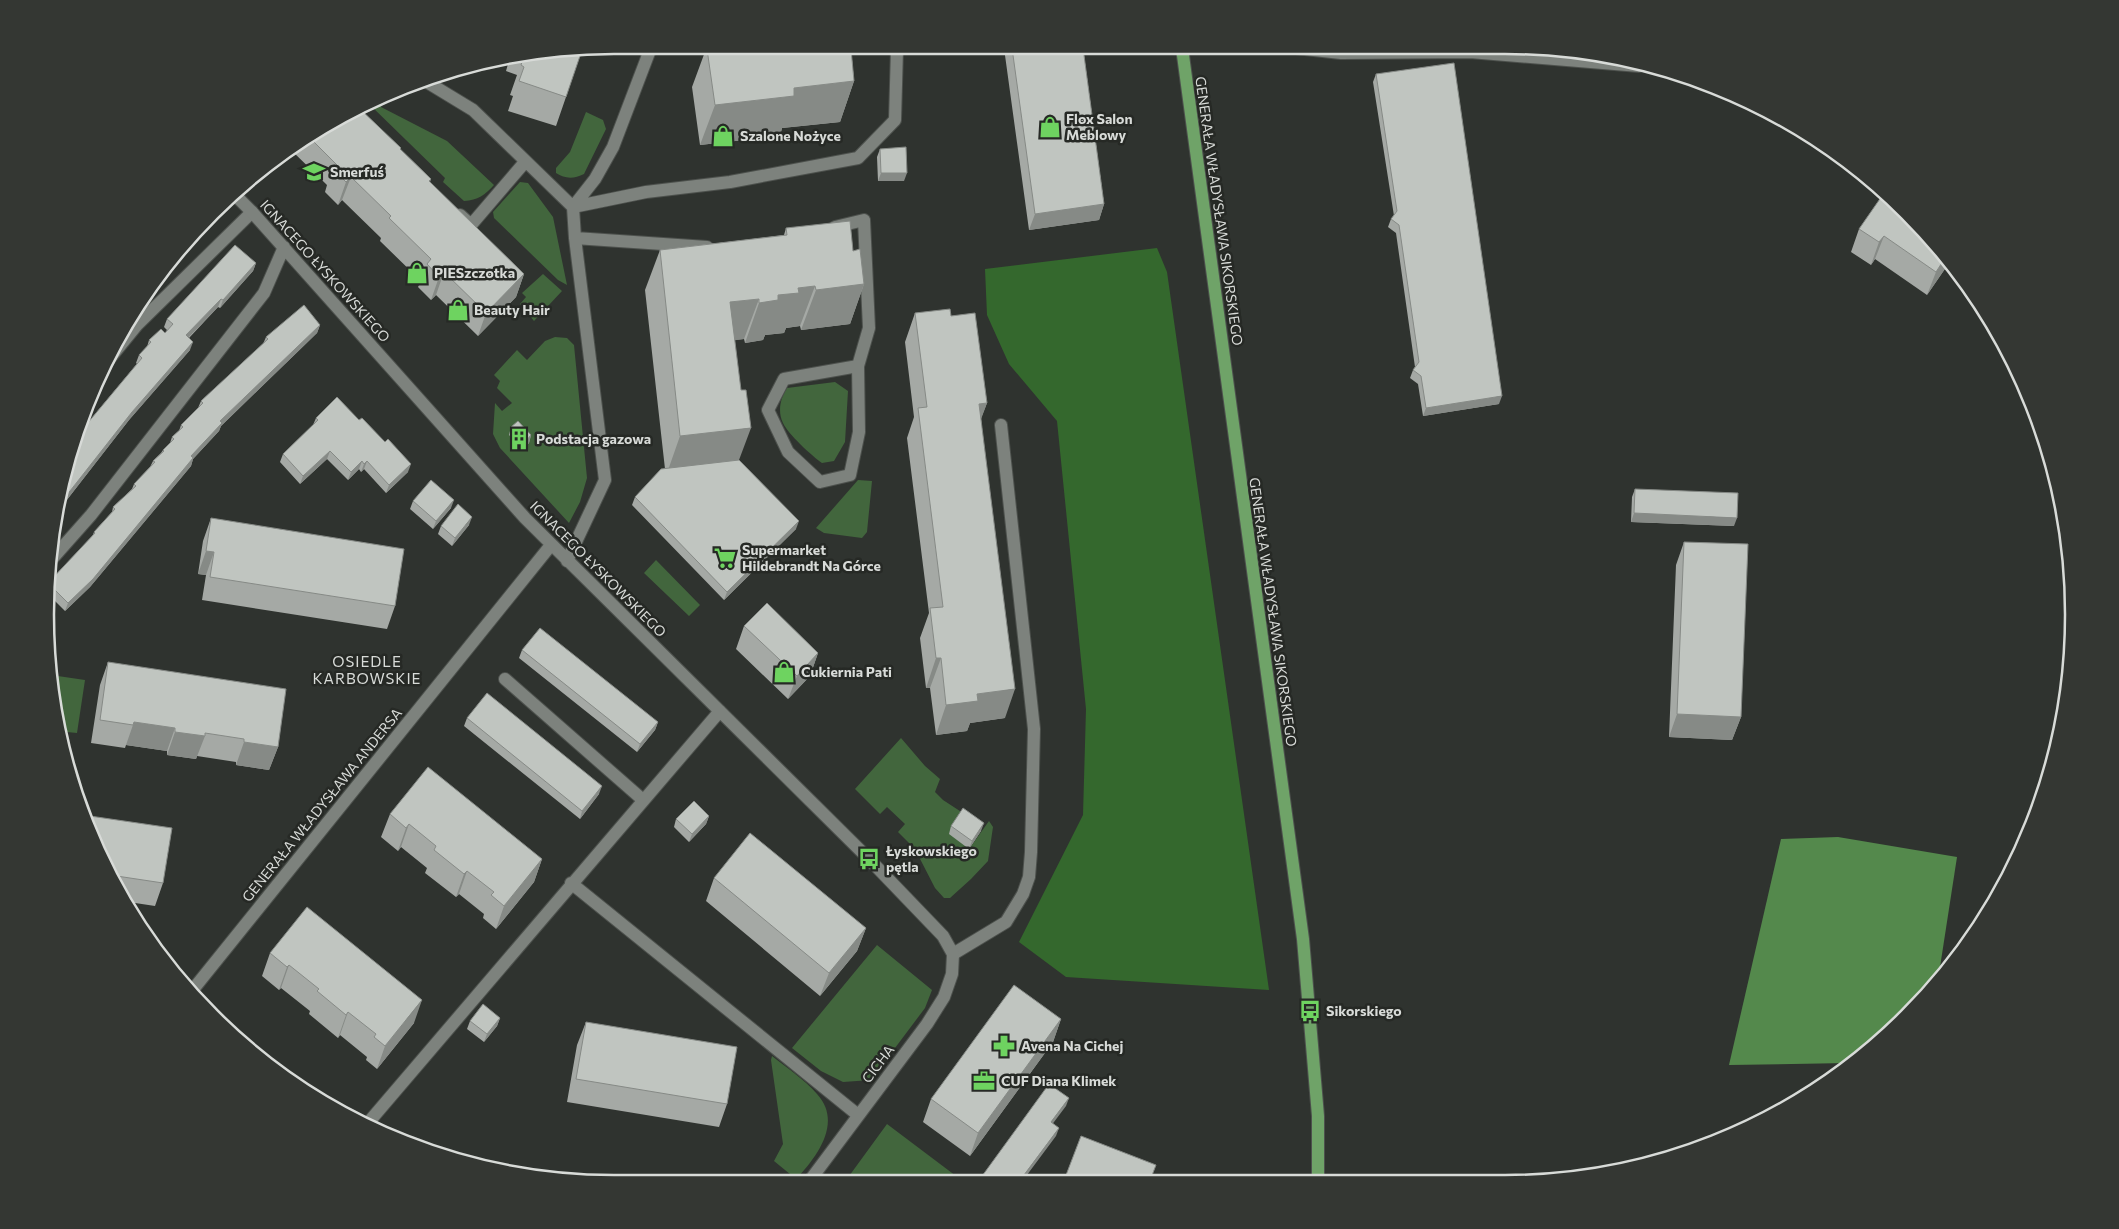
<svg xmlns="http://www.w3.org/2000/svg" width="2119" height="1229" font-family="Commissioner,sans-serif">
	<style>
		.green { fill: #42663d }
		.forest { fill: #34682d }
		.water { fill: #54894c }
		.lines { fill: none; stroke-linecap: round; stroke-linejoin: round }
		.lane-casing { stroke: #4d514d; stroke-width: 14 }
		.street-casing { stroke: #4d514d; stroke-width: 14 }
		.primary-casing { stroke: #4d514d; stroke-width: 14 }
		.lane { stroke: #7d827d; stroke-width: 12 }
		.street { stroke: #7d827d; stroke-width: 12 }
		.primary { stroke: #6fa368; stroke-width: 12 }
		.wall { fill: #a5a9a5 }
		.shaded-wall { fill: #868a86 }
		.building { fill: #c0c5c0; stroke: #868a86 }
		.labels { text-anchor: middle; stroke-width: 5; stroke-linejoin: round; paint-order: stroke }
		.poi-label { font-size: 14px; font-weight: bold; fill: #d8dbd8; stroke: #262925; text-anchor: start }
		.street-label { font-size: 14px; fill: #d8dbd8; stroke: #262925 }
		.neighbourhood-label { font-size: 15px; letter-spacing: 1px; fill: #d8dbd8; stroke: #262925 }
		.rim { fill: none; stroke: #d8dbd8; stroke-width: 2.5 }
	</style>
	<rect width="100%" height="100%" fill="#2f332f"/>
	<path class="green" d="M386 94 381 107 447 141 494 185C485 195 478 200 464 201L443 182 445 178 367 102Z
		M586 112 603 120 606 129 584 174C574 179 565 179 556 173V168L570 152Z
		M520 182 528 183 553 217 567 285 558 280 494 218 493 212Z
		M543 274 562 291 534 321 520 304 526 297 522 293Z
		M555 337 567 338 574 345 587 478 580 502 569 523 500 448 493 434 495 403 502 411 512 403 497 388 500 381 494 375 517 350 527 360 545 341Z
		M835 382 848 391 845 442 834 461 822 463C812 456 788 434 783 423 777 411 781 397 787 388Z
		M858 480 872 481 867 532 862 538 824 533 816 528Z
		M656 560 700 605 689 616 644 573Z
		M51 675 85 680 77 733 57 731Z
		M901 738 925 766 940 779 935 792 943 800 963 813 969 849 989 821 993 827 988 861 971 879 950 898H944L935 888 918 855 917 851 898 832 905 824 887 807 880 814 855 789Z
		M877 945 932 990 925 1008 871 1080 843 1082 821 1071 792 1048Z
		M772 1056C787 1068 805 1080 817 1094 843 1122 817 1157 796 1179L774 1161 783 1144 771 1060Z
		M887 1124 956 1176 951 1183H844Z"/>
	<path class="forest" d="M1157 248 1167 272 1269 990 1066 977 1019 942 1083 815 1086 709 1057 421 1009 364 987 315 985 269Z"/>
	<path class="water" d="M1838 837 1957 857 1938 980 1907 1017 1848 1063 1729 1065 1781 839Z"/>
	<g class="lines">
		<g class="lane-casing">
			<path id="lane" d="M1287 47 1341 53 1470 52 1639 66
				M101 369 137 325 252 212
				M505 679 643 800
				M953 954 1006 922 1023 894 1029 877 1031 852 1034 729 1001 425"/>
		</g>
		<g class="street-casing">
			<path id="street" d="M422 79 473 110 573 207
				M233 193 252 212 525 518 869 859 943 936 953 954 952 974 944 997 927 1024 808 1183
				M573 207 646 192 730 182 858 158 895 120 897 49
				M460 215 471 225 525 162
				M835 227 864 220 869 328 858 366 859 432 850 475 820 482 788 452 768 410 784 379 858 366
				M575 238 707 247
				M52 559 91 515 264 293 284 247
				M567 561 605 480 575 238 573 207 595 179 613 147 650 50
				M571 883 858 1115
				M191 992 551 545
				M368 1123 720 711"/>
		</g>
		<g class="primary-casing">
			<path id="primary" d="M1182 48 1303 939 1318 1116V1183"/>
		</g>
		<use href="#lane" class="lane"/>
		<use href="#street" class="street"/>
		<use href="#primary" class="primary"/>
	</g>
	<path class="wall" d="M1004 48H1083L1104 204 1099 220 1029 230Z
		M706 49H851L854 81 840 122 782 128 780 136 700 145 692 87Z
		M540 50 566 97 556 126 508 111 513 96 510 95 517 75 506 71 510 57Z
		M1376 74 1499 404 1423 416 1418 384 1410 378 1413 370 1415 367 1396 233 1388 227 1391 219 1394 216 1373 82Z
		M358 107 431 179 430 182 524 274 516 297 478 336 436 295 431 300 418 287 421 281 380 241 381 238 342 200 338 205 325 192 327 185 290 149Z
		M880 149 904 181H878L877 157Z
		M1907 212 1949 263 1927 295 1875 259 1871 265 1851 252 1859 229Z
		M786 228 853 251 864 284 850 324 801 330 800 326 786 328 784 333 765 335 763 340 745 343 744 339 734 340 739 460 796 529 724 600 632 505 635 497 665 469 645 290 660 250 784 235Z
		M256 263 253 271 220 308 218 307 189 338 190 350 129 420 59 510 64 467 81 431 137 364 136 363 139 355 147 347 149 340 165 333 167 330 164 327 167 319Z
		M915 313 951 316 987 403 981 418 1005 718 970 723 967 731 936 735 930 688H926L920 638 929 613 907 438 914 417 905 342Z
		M320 325 317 333 221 426 219 431 193 459 191 466 90 587 65 611 48 594 49 582 92 537 94 532 112 512 113 507 132 489 134 484 150 467 153 461 161 453 163 450 170 443 172 437 179 431 181 425 198 408 201 401 263 344 266 337Z
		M316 418 408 472 386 493 364 469 361 472 359 469 348 480 327 459 300 484 280 462 283 454 313 425Z
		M511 427 531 435 529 443 523 449 509 435Z
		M1635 489 1734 526 1631 522 1632 497Z
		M413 501 451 508 433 529 410 509Z
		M211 518 395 606 387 629 202 600 206 575 198 574 203 541Z
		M469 525 452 546 438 534 441 526Z
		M1684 542 1741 717 1732 740 1669 737 1676 565Z
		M744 626 818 653 810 676 788 699 736 649Z
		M522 650 658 722 655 730 637 752 519 658Z
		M108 662 278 747 269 770 236 765V762L197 756 196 759 167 755V751L126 745 125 748 91 743 100 685Z
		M467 718 599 794 580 819 464 726Z
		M390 814 542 859 534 882 496 929 483 918 484 914 459 894 456 897 425 873 427 868 401 847 398 851 381 837Z
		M83 815 163 883 155 906 122 901Z
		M709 816 706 824 689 842 674 827 676 819Z
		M951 826 981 831 969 849 949 834Z
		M714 878 866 928 857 951 820 996 706 901Z
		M270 953 414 1023 377 1069 366 1060 367 1057 340 1035 338 1038 309 1014 310 1011 281 988 279 990 262 976Z
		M500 1018 497 1026 484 1042 467 1029 470 1021Z
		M1061 1019 1053 1042 970 1156 923 1122 931 1099Z
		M586 1022 727 1104 719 1127 567 1102 577 1045Z"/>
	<path class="shaded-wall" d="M854 81 840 122 782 128 780 136 700 145 715 105 794 88Z
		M881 173H907L904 181H878Z
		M351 177 342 200 338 205 346 182Z
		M1104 204 1099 220 1029 230 1035 214Z
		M1884 236 1875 259 1871 265 1879 242Z
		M1945 258 1949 263 1927 295 1936 272Z
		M256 263 253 271 220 308 223 300Z
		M444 272 436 295 431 300 439 277Z
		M524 274 516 297 478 336 486 313Z
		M864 284 850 324 801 330 816 290Z
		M815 286 800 326 786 328 784 333 765 335 763 340 745 343 759 303 798 288Z
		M221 299 218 307 183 343 186 335Z
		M759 299 744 339 715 343 730 302Z
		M320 325 317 333 221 426 219 431 193 459 191 466 90 587 65 611 68 603 220 421Z
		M193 342 190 350 129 420 59 510V505L132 412Z
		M1502 396 1499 404 1423 416 1426 408Z
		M987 403 976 433 979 404Z
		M751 428 736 468 666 476 680 436Z
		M531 435 529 443 523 449 526 441Z
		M330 451 327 459 300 484 303 476Z
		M362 461 359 469 348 480 351 472Z
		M367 461 364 469 361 472 364 464Z
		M411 464 408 472 386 493 389 485Z
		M454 500 451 508 433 529 436 521Z
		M1634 513 1737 518 1734 526 1631 522Z
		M472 517 469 525 452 546 455 538Z
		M799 521 796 529 724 600 727 592Z
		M206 551 214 552 206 575 198 574Z
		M818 653 810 676 788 699 797 676Z
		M936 658H941L930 688H926Z
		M1015 689 1005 718 970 723 967 731 936 735 946 705 977 694Z
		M1677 714 1741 717 1732 740 1669 737Z
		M134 722 175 728 167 751 126 745Z
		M658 722 655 730 637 752 640 744Z
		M175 732 205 736 196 759 167 755Z
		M244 742 278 747 269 770 236 765Z
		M602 786 599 794 580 819 582 811Z
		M709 816 706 824 689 842 692 834Z
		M984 823 981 831 969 849 972 841Z
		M409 824 401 847 398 851 406 828Z
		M542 859 534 882 496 929 504 906Z
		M467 871 459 894 456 897 464 874Z
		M866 928 857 951 820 996 829 973Z
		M289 965 281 988 279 990 287 967Z
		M422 1000 414 1023 377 1069 385 1046Z
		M348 1012 340 1035 338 1038 346 1015Z
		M500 1018 497 1026 484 1042 487 1034Z
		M1061 1019 1053 1042 970 1156 978 1133Z
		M1069 1098 1066 1106 1048 1130 1051 1122Z
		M1059 1128 1056 1136 1021 1183H1018Z"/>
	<path class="building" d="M1012 48H1083L1104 204 1035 214Z
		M707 49H851L854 81 794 88V96L715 105Z
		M540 50H582L566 97 519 81 524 67 521 65 525 53Z
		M1454 63 1502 396 1426 408 1421 376 1413 370 1419 362 1399 225 1391 219 1397 211 1376 74Z
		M358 107 401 148 400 149 431 179 429 181 524 274 486 313 444 272 439 277 427 264 431 259 389 218 391 216 351 177 346 182 333 169 337 165 309 137Z
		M906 147 907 173H881L880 149Z
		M1884 193 1907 212 1945 258 1936 272 1884 236 1879 242 1859 229Z
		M850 221 853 251 860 249 864 284 816 290 815 286 798 288 799 293 778 295V300L759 303V299L730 302 741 390H746L751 428 680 436 660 250 787 235 786 228Z
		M235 245 256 263 223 300 221 299 186 335 193 342 132 412 59 505 64 467 72 446 83 432 81 431 142 358 139 355 151 342 149 340 161 329 165 333 173 324 167 319Z
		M304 305 320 325 220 421 222 423 191 456 193 458 93 579 68 603 49 584V582L95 533 94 532 115 509 113 507 136 486 134 484 155 462 153 461 164 451 163 450 174 439 172 437 183 427 181 425 203 403 201 401 268 339 266 337Z
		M950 309 951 316 975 313 987 403 979 404 1015 689 977 694 978 701 946 705 941 658H936L930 608 943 607 918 408 927 407 915 313Z
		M337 397 359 420 362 418 385 442 388 439 411 464 389 485 367 461 364 464 362 461 351 472 330 451 303 476 283 454 318 420 316 418Z
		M518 421 531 435 526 441 511 427Z
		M739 460 799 521 727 592 635 497 661 469Z
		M431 480 454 500 436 521 413 501Z
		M1635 489 1738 493 1737 518 1634 513Z
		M458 504 472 517 455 538 441 526Z
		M211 518 404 549 395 606 210 577 214 552 206 551Z
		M1684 542 1748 544 1741 717 1677 714Z
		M767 603 818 653 797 676 744 626Z
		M540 628 658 722 640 744 522 650Z
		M108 662 286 689 278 747 244 742V739L205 733V736L175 732V728L134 722 133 725 100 720Z
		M487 693 602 786 582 811 467 718Z
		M428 767 542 859 504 906 491 895 494 892 467 871 464 874 434 850 436 846 409 824 406 828 390 814Z
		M694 801 709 816 692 834 676 819Z
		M963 808 984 823 972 841 951 826Z
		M83 815 172 828 163 883 110 875Z
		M750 833 866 928 829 973 714 878Z
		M307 907 422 1000 385 1046 374 1037 376 1034 348 1012 346 1015 317 991 319 989 289 965 287 967 270 953Z
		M1014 985 1061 1019 978 1133 931 1099Z
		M483 1004 500 1018 487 1034 470 1021Z
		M586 1022 737 1047 727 1104 576 1079Z
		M1049 1084 1069 1098 1051 1122 1059 1128 1018 1183H977Z
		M1081 1136 1156 1165 1149 1183H1063Z
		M1540 1176 1541 1183H1480Z"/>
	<defs>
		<g id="shop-bare" transform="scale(1.725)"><path d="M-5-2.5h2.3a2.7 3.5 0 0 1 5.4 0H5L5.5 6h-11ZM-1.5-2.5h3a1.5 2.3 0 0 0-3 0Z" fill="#6ed360" stroke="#262925" stroke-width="2.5" paint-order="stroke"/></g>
		<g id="school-bare" transform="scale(1.725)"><path d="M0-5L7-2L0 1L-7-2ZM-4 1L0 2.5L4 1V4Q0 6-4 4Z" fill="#6ed360" stroke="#262925" stroke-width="2.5" paint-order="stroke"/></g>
		<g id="building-bare" transform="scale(1.725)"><path d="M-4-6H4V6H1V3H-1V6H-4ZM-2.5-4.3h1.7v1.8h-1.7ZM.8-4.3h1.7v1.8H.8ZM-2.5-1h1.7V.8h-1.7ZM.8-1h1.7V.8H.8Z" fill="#6ed360" stroke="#262925" stroke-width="2.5" paint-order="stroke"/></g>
		<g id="supermarket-bare" transform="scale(1.725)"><path d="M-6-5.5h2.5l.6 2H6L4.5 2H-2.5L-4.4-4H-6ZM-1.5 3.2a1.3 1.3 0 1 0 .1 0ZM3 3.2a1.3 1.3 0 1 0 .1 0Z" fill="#6ed360" stroke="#262925" stroke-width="2.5" paint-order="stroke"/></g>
		<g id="bus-bare" transform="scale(1.725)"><path d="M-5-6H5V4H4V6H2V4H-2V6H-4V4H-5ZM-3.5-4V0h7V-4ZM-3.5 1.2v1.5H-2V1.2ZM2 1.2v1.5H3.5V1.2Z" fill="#6ed360" stroke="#262925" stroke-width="2.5" paint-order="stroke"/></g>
		<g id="pharmacy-bare" transform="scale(1.725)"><path d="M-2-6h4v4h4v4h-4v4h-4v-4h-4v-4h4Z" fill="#6ed360" stroke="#262925" stroke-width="2.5" paint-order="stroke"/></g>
		<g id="office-bare" transform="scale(1.725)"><path d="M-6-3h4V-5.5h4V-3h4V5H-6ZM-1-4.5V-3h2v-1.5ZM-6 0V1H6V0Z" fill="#6ed360" stroke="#262925" stroke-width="2.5" paint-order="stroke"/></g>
	</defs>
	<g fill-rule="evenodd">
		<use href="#shop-bare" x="1050" y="127"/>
		<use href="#shop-bare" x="723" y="136"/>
		<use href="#school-bare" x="314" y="172"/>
		<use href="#shop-bare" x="417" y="273"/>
		<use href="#shop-bare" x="458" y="310"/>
		<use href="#building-bare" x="519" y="439"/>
		<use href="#supermarket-bare" x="725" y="558"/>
		<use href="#shop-bare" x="784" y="672"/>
		<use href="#bus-bare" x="869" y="859"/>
		<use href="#bus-bare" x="1310" y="1011"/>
		<use href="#pharmacy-bare" x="1004" y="1046"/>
		<use href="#office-bare" x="984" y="1081"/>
	</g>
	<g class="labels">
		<g class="poi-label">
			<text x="1066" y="124">Flox Salon<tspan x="1066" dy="16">Meblowy</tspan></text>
			<text x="740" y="141">Szalone Nożyce</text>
			<text x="330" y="177">Smerfuś</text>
			<text x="434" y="278">PIESzczotka</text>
			<text x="474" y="315">Beauty Hair</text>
			<text x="536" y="444">Podstacja gazowa</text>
			<text x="742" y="555">Supermarket<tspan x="742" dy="16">Hildebrandt Na Górce</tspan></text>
			<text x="801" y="677">Cukiernia Pati</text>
			<text x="886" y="856">Łyskowskiego<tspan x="886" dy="16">pętla</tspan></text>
			<text x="1326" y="1016">Sikorskiego</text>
			<text x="1021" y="1051">Avena Na Cichej</text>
			<text x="1001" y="1086">CUF Diana Klimek</text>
		</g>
		<g class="street-label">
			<text transform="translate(1219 211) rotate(82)" y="5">GENERAŁA WŁADYSŁAWA SIKORSKIEGO</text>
			<text transform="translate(325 271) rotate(48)" y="5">IGNACEGO ŁYSKOWSKIEGO</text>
			<text transform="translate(598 569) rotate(45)" y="5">IGNACEGO ŁYSKOWSKIEGO</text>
			<text transform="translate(1273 612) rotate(82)" y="5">GENERAŁA WŁADYSŁAWA SIKORSKIEGO</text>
			<text transform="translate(322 805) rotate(-51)" y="5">GENERAŁA WŁADYSŁAWA ANDERSA</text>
			<text transform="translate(878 1064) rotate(-53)" y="5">CICHA</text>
		</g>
		<g class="neighbourhood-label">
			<text x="367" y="667">OSIEDLE<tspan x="367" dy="17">KARBOWSKIE</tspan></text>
		</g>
	</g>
	<path d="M0 0H2119V1229H0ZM614 54H1505A560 560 0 0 1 2065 614V615A560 560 0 0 1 1505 1175H614A560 560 0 0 1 54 615V614A560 560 0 0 1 614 54Z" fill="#343733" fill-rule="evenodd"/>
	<path class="rim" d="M614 54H1505A560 560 0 0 1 2065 614V615A560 560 0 0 1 1505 1175H614A560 560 0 0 1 54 615V614A560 560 0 0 1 614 54Z"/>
</svg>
